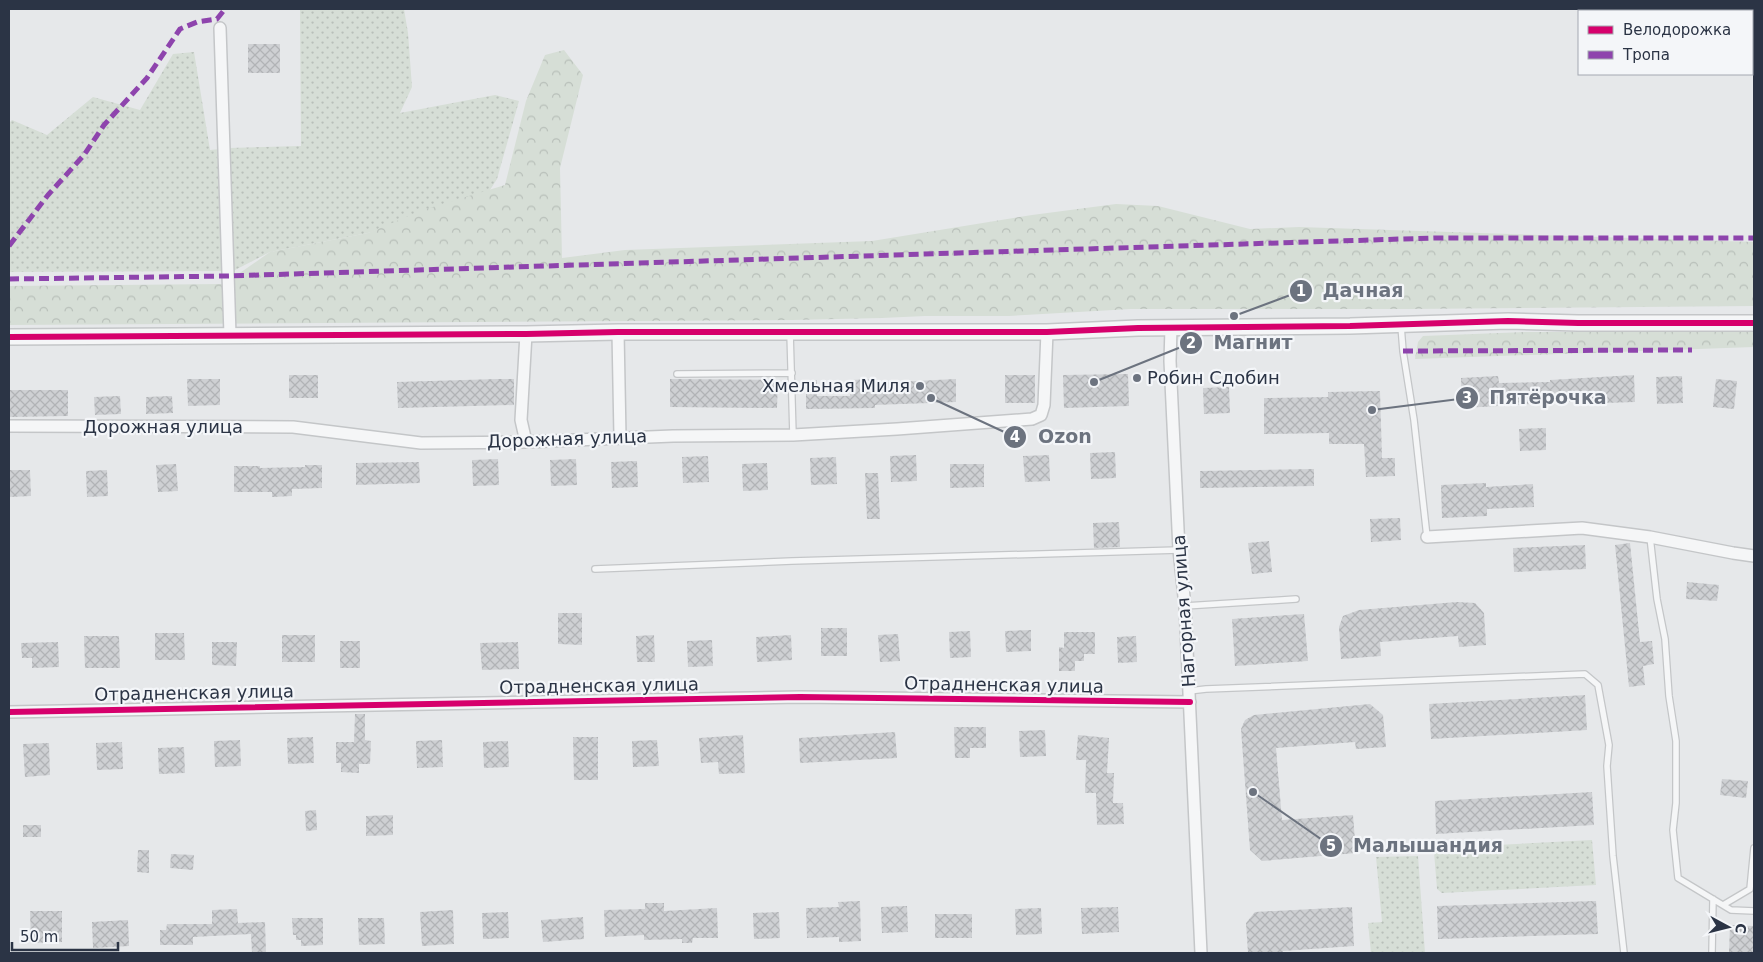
<svg xmlns="http://www.w3.org/2000/svg" width="1763" height="962" font-family="'DejaVu Sans',sans-serif">
	<style>
		.green { fill: url(#green-dots) }
		.forest { fill: url(#forest-crowns) }
		.building { fill: url(#building-cross-hatch) }
		.lines { fill: none; stroke-linecap: round; stroke-linejoin: round }
		.service-casing { stroke: #c4c6c8; stroke-width: 8 }
		.minor-casing { stroke: #c4c6c8; stroke-width: 14 }
		.tertiary-casing { stroke: #c4c6c8; stroke-width: 18 }
		.service { stroke: #f5f6f7; stroke-width: 5.5 }
		.minor { stroke: #f5f6f7; stroke-width: 11 }
		.tertiary { stroke: #f5f6f7; stroke-width: 15 }
		.quiet { stroke: #8e44ad; stroke-width: 5; stroke-dasharray: 10 5; stroke-linecap: butt }
		.cycleway-casing { stroke: #f4f6f9; stroke-width: 9 }
		.cycleway { stroke: #d6006c; stroke-width: 6 }
		.poi-dot { fill: #6c737f; stroke: #f4f6f9; stroke-width: 2 }
		.labels { text-anchor: middle; stroke-width: 4.5; stroke-linejoin: round; paint-order: stroke }
		.poi-label { font-size: 18px; fill: #2b3445; stroke: #f4f6f9; text-anchor: start }
		.street-label { font-size: 18px; fill: #2b3445; stroke: #f4f6f9 }
		.leader { fill: none; stroke: #6c737f; stroke-width: 2 }
		.callout-dot { fill: #6c737f; stroke: #f4f6f9; stroke-width: 2 }
		.mark-label { font-size: 15px; text-anchor: middle; font-weight: bold; fill: #fff }
		.callout-label { font-size: 19px; text-anchor: middle; font-weight: bold; fill: #6c737f; stroke: #f4f6f9; stroke-width: 4.5; stroke-linejoin: round; paint-order: stroke }
	</style>
	<defs>
		<pattern id="green-dots" width="8" height="8" patternUnits="userSpaceOnUse" patternTransform="scale(1.25)"><rect width="8" height="8" fill="#d6ded6"/><path d="M2 2h.1M6 6h.1" fill="none" stroke="#b8bfb9" stroke-width="1.8" stroke-linecap="round"/></pattern>
		<pattern id="forest-crowns" width="20" height="18" patternUnits="userSpaceOnUse" patternTransform="scale(1.25)"><rect width="20" height="18" fill="#d6ded6"/><path d="M2 6a3 3 0 1 1 6 0M12 15a3 3 0 1 1 6 0" fill="none" stroke="#b8bfb9"/></pattern>
		<pattern id="building-cross-hatch" width="8" height="8" patternUnits="userSpaceOnUse" patternTransform="scale(1.25)"><rect width="8" height="8" fill="#ced0d3"/><path d="M0 0l8 8M0 8l8-8" fill="none" stroke="#b1b3b6"/></pattern>
	</defs>
	<rect width="100%" height="100%" fill="#e6e8ea"/>
	<path class="green" d="M300 9H404L408 33 412 87 400 113 495 95 519 101 497 179 490 190 368 233 270 252 233 271 9 272V123L12 120 47 135 93 97 140 110 173 54 194 52 210 150 230 148 301 146Z
		M1592 840 1596 885 1442 893 1437 889 1434 852 1439 848Z
		M1418 856 1425 953H1371L1368 923 1382 922 1376 857Z"/>
	<path class="forest" d="M564 50 583 75 560 168 562 258 625 250 872 241 1032 215 1116 204 1158 206 1250 229 1299 227 1754 242V306L1410 309H1131L1009 316H925L882 318 793 320 9 325V286L224 284 270 252 368 233 423 210 505 185 526 101 545 55Z
		M1525 332H1754V347L1415 359 1418 342 1423 336Z"/>
	<path class="building" d="M248 44H280V73H248Z
		M1128 374 1129 406 1064 408 1063 375Z
		M289 375H318V398H289Z
		M1005 375H1035V403H1005Z
		M1634 375 1635 402 1605 403V400L1462 408 1461 378 1498 376 1499 383 1550 382V380Z
		M1682 376 1683 403 1657 404 1656 377Z
		M187 379H220V405L188 406Z
		M497 379H514V405L398 408 397 382Z
		M670 379 778 380 777 408 670 407Z
		M875 379V383L956 379V402L875 405V408L806 409V380H817V396H850V380Z
		M1716 379 1737 381 1734 409 1713 407Z
		M1229 387 1230 413 1204 414 1203 388Z
		M9 390H68V416L9 417Z
		M1380 391 1382 458H1395V476L1366 477 1364 444H1329V433L1264 434V398L1328 397V392Z
		M120 396 121 414 95 415 94 397Z
		M172 396 173 413 146 414V397Z
		M1546 428V450L1520 451 1519 429Z
		M1115 452 1116 478 1091 479 1090 453Z
		M916 455 917 481 891 482 890 456Z
		M1049 455 1050 481 1025 482 1023 456Z
		M708 456 709 482 683 483 682 457Z
		M836 457 837 484 811 485 810 458Z
		M498 459 499 485 473 486 472 460Z
		M576 459 577 485 551 486 550 460Z
		M637 461 638 487 612 488 611 462Z
		M419 462 420 483 356 485V463Z
		M767 463 768 490 743 491 742 464Z
		M176 464 178 491 158 492 156 465Z
		M950 464H984V487L950 488Z
		M305 465H322V488L292 489V496L272 497V492H234V466H260V468L305 467Z
		M1314 469V486L1200 488V471Z
		M9 470H30L31 496 9 497Z
		M107 470 108 496 87 497 86 471Z
		M865 473H878L880 519H867Z
		M1486 483V487L1533 484 1534 507 1487 509V516L1442 518 1441 485Z
		M1400 518 1401 540 1371 542 1370 519Z
		M1119 522 1120 547 1094 548 1093 523Z
		M1269 541 1272 572 1252 574 1248 543Z
		M1630 543 1640 642 1652 641 1654 664 1643 666 1645 685 1629 687 1615 545Z
		M1585 545 1586 569 1514 572 1513 548Z
		M1687 582 1719 585 1717 601 1686 599Z
		M1457 602 1475 603 1484 613 1486 645 1459 647 1458 636 1380 642 1381 656 1341 659 1339 627 1343 616 1359 610Z
		M558 613H582V645L558 644Z
		M1304 614 1308 661 1235 666 1232 619Z
		M821 628H847V656H821Z
		M1031 630V651L1006 652 1005 631Z
		M970 631 971 657 950 658 949 632Z
		M1064 632H1095V654H1084V661H1075V671H1059V647L1064 648Z
		M155 633H184L185 660H155Z
		M898 634 900 661 880 662 878 635Z
		M282 635H315V662H282Z
		M654 635 655 662H637L636 636Z
		M791 635 792 660 757 662 756 637Z
		M84 636H119L120 668H85Z
		M1136 636 1137 662 1118 663 1117 637Z
		M712 640 713 666 688 667 687 641Z
		M340 641H360V668H340Z
		M58 642 59 667 32 668V658H22L21 643Z
		M212 642H237L236 666 212 665Z
		M518 642 519 669 482 670 480 643Z
		M1585 695 1587 730 1431 739 1429 704Z
		M1370 704 1383 715 1386 747 1356 749 1355 742 1276 748 1282 820 1353 815 1356 853 1262 861 1250 850 1241 729 1245 720 1254 715Z
		M355 714H365V740L371 741 370 764H359V773L341 772V763H336V742H354Z
		M954 727H986V748H970V758H955Z
		M1045 730 1046 756 1020 757 1019 731Z
		M895 732 897 758 800 763 799 738Z
		M743 735 745 773 719 774 718 762 701 763 699 738Z
		M1078 735 1109 738 1107 773H1114L1113 803H1123L1124 824 1097 825 1096 793H1085L1086 760H1076Z
		M313 737 314 763 288 764 287 738Z
		M573 737H598V780H574Z
		M240 740 241 766 215 767 214 741Z
		M442 740 443 767 417 768 416 741Z
		M657 740 659 766 633 767 632 741Z
		M508 741 509 767 484 768 483 742Z
		M122 742 123 769 97 770 96 743Z
		M49 743 50 775 25 777 23 744Z
		M184 747 185 773 159 774 158 748Z
		M1722 779 1748 781 1746 798 1720 795Z
		M1592 792 1594 825 1436 834 1435 801Z
		M316 810 317 830 306 831 305 811Z
		M393 815V835L366 836V816Z
		M23 825H41V837H23Z
		M138 850H149V873L137 872Z
		M171 854 194 855 193 870 170 868Z
		M860 901 861 941 839 942V937L807 938 806 908 839 907 838 902Z
		M1596 901 1598 934 1438 939 1437 906Z
		M645 903H664V911L717 908 718 938H693L692 943H682V939L644 940V935L605 937 604 910 645 909Z
		M907 906 908 932 882 933 881 907Z
		M1118 907 1119 932 1082 934 1081 908Z
		M1352 907 1354 946 1283 951V953H1248L1246 923 1255 912Z
		M1041 908 1042 934 1016 935 1015 909Z
		M237 909 238 923 265 922 266 953H252L251 934 193 937V945H160V930H166L167 924H212V910Z
		M453 910 454 944 422 946 420 912Z
		M30 911H62V942L31 943Z
		M508 912 509 938 483 939 482 913Z
		M779 912 780 938 754 939 753 913Z
		M935 914H972V938H935Z
		M583 917 584 939 543 942 541 920Z
		M292 918H323V945L301 946V940H296V935H293Z
		M358 918H384L385 944 359 945Z
		M128 920 129 946 93 948 92 922Z
		M1730 925 1754 926V953L1729 952Z"/>
	<g class="lines">
		<g class="service-casing">
			<path id="service" d="M1401 326 1403 351 1414 420 1427 537
				M790 332 793 435
				M677 374 792 373
				M1650 537 1657 599 1665 639 1669 696 1676 741V803L1673 830 1678 878 1731 910 1754 911
				M595 569 792 561 1179 550
				M1185 606 1296 599
				M1189 691 1206 689 1585 674 1598 685 1609 745 1607 766 1613 856 1624 953
				M1723 905 1750 889 1754 848
				M1712 953 1713 899"/>
		</g>
		<g class="minor-casing">
			<path id="minor" d="M220 28 230 335
				M1171 328 1170 361 1179 550 1185 606 1201 953
				M618 332 620 437
				M526 334 521 420 526 442
				M9 426 293 427 421 443 526 442 673 436 793 435 897 429 1032 419 1041 415 1044 405 1047 332
				M1427 537 1582 528 1650 537 1733 553 1754 556
				M9 712 800 697 1190 702"/>
		</g>
		<g class="tertiary-casing">
			<path id="tertiary" d="M9 337 526 334 618 332H1047L1138 328 1350 326 1508 321 1578 323H1754"/>
		</g>
		<use href="#service" class="service"/>
		<use href="#minor" class="minor"/>
		<use href="#tertiary" class="tertiary"/>
		<path class="quiet" d="M9 246 48 195 84 155 104 125 147 78 180 29 197 22 217 19 225 9
			M9 279 228 276 1434 238H1754
			M1403 351 1692 350"/>
		<g class="cycleway-casing">
			<path id="cycleway" d="M9 337 526 334 618 332H1047L1138 328 1350 326 1508 321 1578 323H1754
				M9 712 800 697 1190 702"/>
		</g>
		<use href="#cycleway" class="cycleway"/>
	</g>
	<g class="poi-dot">
		<circle cx="1137" cy="378" r="5"/>
		<circle cx="920" cy="386" r="5"/>
	</g>
	<g class="labels">
		<g class="poi-label">
			<text x="1147" y="384">Робин Сдобин</text>
			<text x="910" y="392" text-anchor="end">Хмельная Миля</text>
		</g>
		<g class="street-label">
			<text x="163" y="433">Дорожная улица</text>
			<text transform="translate(567 439) rotate(-2)" y="6">Дорожная улица</text>
			<text transform="translate(1184 611) rotate(-94)" y="6">Нагорная улица</text>
			<text transform="translate(1004 685) rotate(1)" y="6">Отрадненская улица</text>
			<text transform="translate(599 686) rotate(-1)" y="6">Отрадненская улица</text>
			<text transform="translate(194 693) rotate(-1)" y="6">Отрадненская улица</text>
		</g>
	</g>
	<path class="leader" d="M1234 316L1301 291M1094 382L1191 343M1372 410L1467 398M931 398L1015 437M1253 792L1331 846"/>
	<g class="callout-dot">
		<circle cx="1234" cy="316" r="5"/>
		<circle cx="1094" cy="382" r="5"/>
		<circle cx="1372" cy="410" r="5"/>
		<circle cx="931" cy="398" r="5"/>
		<circle cx="1253" cy="792" r="5"/>
		<circle cx="1301" cy="291" r="12"/>
		<circle cx="1191" cy="343" r="12"/>
		<circle cx="1467" cy="398" r="12"/>
		<circle cx="1015" cy="437" r="12"/>
		<circle cx="1331" cy="846" r="12"/>
	</g>
	<g class="mark-label">
		<text x="1301" y="296">1</text>
		<text x="1191" y="348">2</text>
		<text x="1467" y="403">3</text>
		<text x="1015" y="442">4</text>
		<text x="1331" y="851">5</text>
	</g>
	<g class="callout-label">
		<text x="1363" y="297">Дачная</text>
		<text x="1253" y="349">Магнит</text>
		<text x="1548" y="404">Пятёрочка</text>
		<text x="1065" y="443">Ozon</text>
		<text x="1428" y="852">Малышандия</text>
	</g>
	<rect width="1763" height="962" fill="none" stroke="#2b3445" stroke-width="20"/>
	<rect x="1578" y="10" width="175" height="65" fill="#f4f6f9" stroke="#a4a8b1"/>
	<rect x="1588" y="26" width="25" height="8" fill="#d6006c" stroke="#a4a8b1"/>
	<text x="1623" y="35" font-size="15" fill="#2b3445">Велодорожка</text>
	<rect x="1588" y="51" width="25" height="8" fill="#8e44ad" stroke="#a4a8b1"/>
	<text x="1623" y="60" font-size="15" fill="#2b3445">Тропа</text>
	<g transform="translate(1728 927) rotate(97)" stroke="#f4f6f9" stroke-width="4" paint-order="stroke">
	<path d="M0-4L9 19L0 12L-9 19Z" fill="#2b3445"/>
	<text y="-8" font-size="14" font-weight="bold" text-anchor="middle" fill="#2b3445">С</text>
	</g>
	<path d="M12 942v8h106v-8" fill="none" stroke="#2b3445" stroke-width="2.5"/>
	<text x="20" y="942" font-size="15" fill="#2b3445" stroke="#f4f6f9" stroke-width="4" paint-order="stroke">50 m</text>
</svg>
